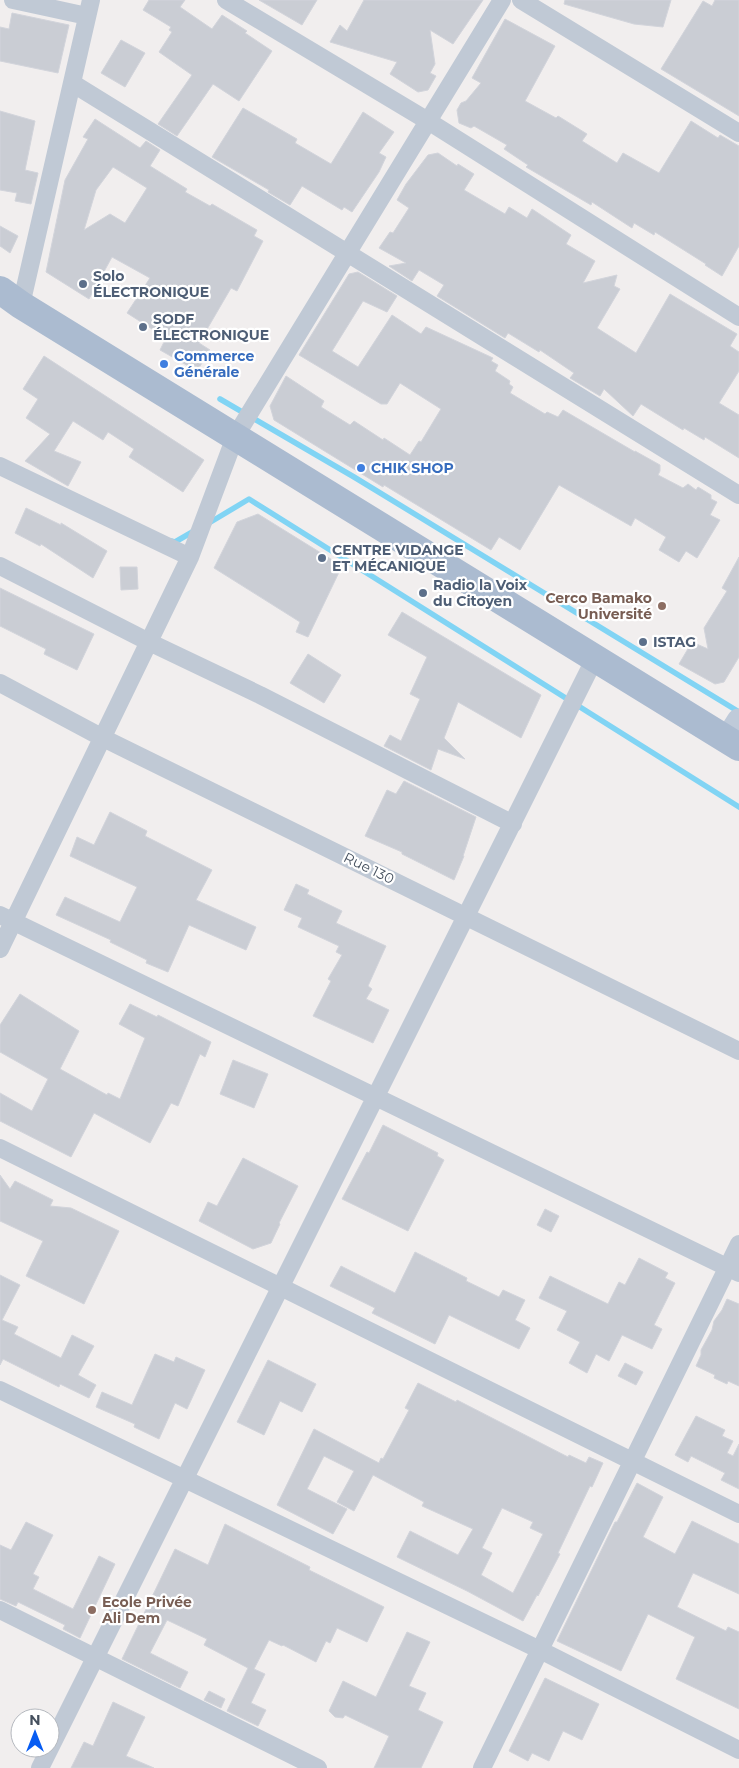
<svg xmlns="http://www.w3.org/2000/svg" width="739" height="1768" font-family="Montserrat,sans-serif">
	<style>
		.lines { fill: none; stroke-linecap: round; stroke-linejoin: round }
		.stream { stroke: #81d4f4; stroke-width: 5.5 }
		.building { fill: #cacdd4; stroke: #d2d4db; fill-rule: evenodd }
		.street { stroke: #c0c9d5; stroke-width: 18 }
		.secondary { stroke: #bfcad9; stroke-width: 25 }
		.primary { stroke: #abbbd0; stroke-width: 28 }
		.service-dot { fill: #5c6f8a; stroke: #fff; stroke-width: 2 }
		.shop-dot { fill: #3f7fe0; stroke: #fff; stroke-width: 2 }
		.education-dot { fill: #8d6e63; stroke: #fff; stroke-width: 2 }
		.labels { text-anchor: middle; stroke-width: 4.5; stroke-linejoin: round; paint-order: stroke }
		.service-label { font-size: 14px; font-weight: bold; fill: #4e5e75; stroke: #fff; text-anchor: start }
		.shop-label { font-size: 14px; font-weight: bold; fill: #366cbe; stroke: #fff; text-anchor: start }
		.education-label { font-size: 14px; font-weight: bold; fill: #785e54; stroke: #fff; text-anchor: end }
		.street-label { font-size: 14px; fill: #45505e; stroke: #fff }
	</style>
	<rect width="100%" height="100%" fill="#f1eeee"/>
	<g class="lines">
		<path class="stream" d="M220 399 354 477 739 712
			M209 523 249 499 739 807
			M172 541 175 542 194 531"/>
	</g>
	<path class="building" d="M149 0H185L180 7 212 29 222 15 247 31 245 33 272 51 239 101 213 84 177 136 158 124 192 75 159 52 172 32 169 30 171 27 143 10Z
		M259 0H317L302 25Z
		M364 0H483L453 44 430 30 435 64 430 73 436 76 428 90 418 92 390 74 397 62 330 42 340 25 347 31Z
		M565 0H671L663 27 634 24 564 4Z
		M715 0H739V116L661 69 703 1 712 6Z
		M12 13 69 25 58 73 0 61V27L9 29Z
		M505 19 555 46 525 101 556 118 558 116 587 134 582 141 617 163 623 153 659 173 691 121 718 138 720 135 739 146V246L722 276 705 265 706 264 655 232 654 235 634 223 632 228 592 202 591 205 526 167 528 165 504 149 507 145 474 126 471 128 459 123 457 110 461 103 466 101 481 83 472 78Z
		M121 40 145 53 125 87 101 73Z
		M243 108 297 139 295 143 331 164 363 112 394 132 379 153 386 157 379 172 352 212 344 207 342 210 302 186 290 205 268 192 269 190 212 157Z
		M0 111 35 121 25 170 38 173 31 204 15 201 17 193 0 190Z
		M95 119 140 148 146 141 160 150 150 166 187 189 185 192 210 206 212 204 257 230 254 236 263 241 237 291 231 288 199 343 210 350 197 371 160 350 166 338 127 313 150 278 112 257 89 299 46 272 65 180 88 139 83 137ZM113 167 147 188 125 223 110 214 84 230 96 190Z
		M438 153 457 166 458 164 474 174 464 190 505 214 509 207 527 218 532 209 571 235 566 244 595 261 583 283 617 275 614 286 620 289 597 328 636 353 670 294 737 334 730 346 739 352V371L719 403 739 415V458L705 437 704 440 684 428 683 430 641 404 633 416 604 389 600 396 570 378 574 373 540 350 539 352 508 333 505 338 437 296 444 285 419 270 412 281 389 266 406 263 379 248 390 232 393 233 409 208 397 200 406 184 428 155Z
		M0 226 18 236 10 253 0 246Z
		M358 272 397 296 387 312 363 301 332 351 358 367 392 315 421 334 426 327 493 358 491 361 498 365 495 371 510 381 509 384 513 387 510 393 545 414 547 412 558 417 563 410 635 452V451L660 465V471L658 475 683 488 688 484 696 490 698 487 711 495V499L717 502 710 515 720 520 697 558 686 551 679 562 659 550 666 537 635 518 631 526 559 485 520 550 499 537 491 550 384 485 383 487 274 420 270 406 286 376 324 401 321 407 350 425 354 421 383 440 384 438 410 455 419 441 421 442 441 409 400 383 387 404H381L299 355 349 274Z
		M44 356 204 460 183 492 129 457 134 449 108 432 103 440 73 421 54 451 81 462 68 486 25 461 50 434 26 418 38 399 23 389Z
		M26 508 61 525V523L107 551 93 578 41 544 40 546 15 533Z
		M258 514 342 566 308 637 296 632 300 622 214 568 237 522Z
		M739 557V657L724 682 715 684 679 664 692 642 708 649 704 628 727 591 722 588Z
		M120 567H137L138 589 121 590Z
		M0 588 94 634 77 670 44 654 46 649 0 626Z
		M402 612 541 695 521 738 458 702 444 738 465 759 438 749 431 770 384 746 390 735 401 741 420 699 410 694 427 657 388 635Z
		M308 654 341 675 324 703 290 683Z
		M404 781 476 817 463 856H464L454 880 402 854V852L365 836 387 790 396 794Z
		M110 812 147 831 145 836 212 870 196 900 256 927 246 950 189 925 168 972 146 963 147 960 110 942 111 940 56 915 65 897 120 922 137 887 70 856 77 837 94 845Z
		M296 884 309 890 307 894 342 911 336 923 386 946 368 986 372 989 366 999 389 1010 373 1043 313 1016 331 981 328 979 342 955 336 952 339 946 298 927 302 918 284 910Z
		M20 994 79 1031 60 1069 107 1095 108 1093 120 1099 145 1038 119 1024 130 1004 157 1017 158 1015 211 1042 205 1057 200 1054 178 1106 171 1103 150 1143 94 1113 71 1157 0 1121V1093L32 1111 48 1079 0 1052V1025Z
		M233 1060 268 1074 254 1108 220 1094Z
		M383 1125 438 1153 437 1156 444 1160 408 1231 342 1199 367 1152 369 1153Z
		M243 1158 298 1186 279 1223 280 1224 271 1243 253 1249 199 1221 208 1202 217 1206Z
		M0 1175 10 1189 15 1181 53 1200 50 1206 71 1208 119 1231 84 1304 26 1276 43 1241 0 1221Z
		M545 1209 559 1216 551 1232 537 1225Z
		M415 1252 467 1278 466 1281 499 1297 503 1290 525 1300 515 1320 530 1328 519 1349 449 1315 435 1344 372 1313 375 1308 330 1286 341 1266 395 1293Z
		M639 1258 668 1273 665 1278 675 1283 654 1325 662 1329 652 1349 622 1335 609 1361 596 1354 587 1373 569 1363 580 1342 557 1330 567 1311 539 1298 550 1276 608 1304 619 1282 625 1285Z
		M0 1275 20 1285 2 1320 18 1327 14 1334 61 1358 72 1335 94 1346 78 1375 96 1385 89 1398 60 1384 59 1387 3 1359 0 1365Z
		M727 1299 739 1304V1386L728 1381 727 1384 714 1378 715 1375 696 1366 701 1355V1350L712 1330 714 1321 722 1310Z
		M155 1354 174 1362 176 1357 205 1370 187 1409 175 1403 159 1439 134 1427 135 1424 96 1407 102 1392 132 1405Z
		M268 1360 316 1384 302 1412 280 1401 264 1435 237 1422Z
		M625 1363 643 1372 636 1385 618 1376Z
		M418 1383 456 1402 457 1400 568 1457 569 1455 586 1463 589 1457 603 1463 592 1487 590 1486 558 1553 560 1554 538 1596 537 1595 523 1621 467 1591 397 1557 410 1531 458 1555 473 1529 422 1506 424 1502 373 1475 354 1511 337 1502 354 1471 324 1456 307 1489 347 1509 333 1534 277 1505 314 1429 379 1463 381 1458 383 1459 409 1410 405 1408ZM502 1508 533 1522 530 1528 543 1534 513 1593 481 1575 492 1553 482 1548Z
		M696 1416 725 1430 722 1436 733 1441 727 1453 733 1456 739 1444V1489L721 1480 725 1473 691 1456 688 1462 675 1455Z
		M637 1483 663 1497 643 1537 675 1554 692 1521 739 1544V1594L693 1573 677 1607 726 1631 728 1627 739 1632V1709L676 1679 695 1637 648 1614 621 1671 557 1641 615 1522H617Z
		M26 1522 53 1535 33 1574 39 1577 33 1589 73 1609 99 1556 115 1564 80 1638 63 1629 65 1625 18 1602 16 1606 0 1599V1545L11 1550Z
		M225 1524 310 1567 309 1570 384 1607 367 1642 337 1628 330 1643 326 1641 316 1662 283 1645 282 1646 269 1640 254 1669 265 1674 251 1703 266 1710 258 1726 227 1711 248 1668 204 1645 207 1639 167 1620 150 1653 188 1672 180 1688 122 1659 175 1549 208 1565Z
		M407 1632 430 1642 409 1686 426 1693 418 1710 443 1722 421 1768H374L389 1736 345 1715 343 1718 335 1717 329 1711 343 1681 376 1697Z
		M545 1678 599 1704 582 1740 563 1731 549 1761 532 1753 528 1761 509 1751Z
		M209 1691 225 1699 221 1708 204 1700Z
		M113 1702 145 1717 126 1756 154 1768H71L84 1742 93 1746Z"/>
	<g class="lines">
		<path class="street" d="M13 0 87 16
			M226 0 428 121 739 317
			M521 0 739 133
			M72 83 739 495
			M21 305 91 0
			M0 466 190 557
			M0 566 149 642 260 695 513 824
			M0 683 103 738 739 1051
			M0 915 739 1273
			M0 949 190 557 235 437 502 0
			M0 1148 739 1514
			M0 1390 540 1650 739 1750
			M0 1610 318 1768
			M50 1748 595 658
			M40 1768 50 1748
			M482 1768 739 1244"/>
		<path class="secondary" d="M727 740 739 721"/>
		<path class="primary" d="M0 290 21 305 739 747"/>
	</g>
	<g class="service-dot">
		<circle cx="83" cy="284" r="5"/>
		<circle cx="143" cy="327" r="5"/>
		<circle cx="322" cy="558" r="5"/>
		<circle cx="423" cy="593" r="5"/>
		<circle cx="643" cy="642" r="5"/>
	</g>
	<g class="shop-dot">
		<circle cx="164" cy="364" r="5"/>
		<circle cx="361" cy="468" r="5"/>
	</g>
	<g class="education-dot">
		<circle cx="662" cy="606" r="5"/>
		<circle cx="92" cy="1610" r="5"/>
	</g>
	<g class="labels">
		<g class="service-label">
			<text x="93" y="281">Solo<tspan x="93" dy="16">ÉLECTRONIQUE</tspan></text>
			<text x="153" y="324">SODF<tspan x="153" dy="16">ÉLECTRONIQUE</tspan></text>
			<text x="332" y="555">CENTRE VIDANGE<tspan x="332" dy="16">ET MÉCANIQUE</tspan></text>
			<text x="433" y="590">Radio la Voix<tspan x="433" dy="16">du Citoyen</tspan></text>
			<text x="653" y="647">ISTAG</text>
		</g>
		<g class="shop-label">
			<text x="174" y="361">Commerce<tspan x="174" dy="16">Générale</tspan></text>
			<text x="371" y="473">CHIK SHOP</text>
		</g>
		<g class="education-label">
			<text x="652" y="603">Cerco Bamako<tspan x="652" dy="16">Université</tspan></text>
			<text x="102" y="1607" text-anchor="start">Ecole Privée<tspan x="102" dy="16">Ali Dem</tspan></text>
		</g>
		<g class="street-label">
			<text transform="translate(369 868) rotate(26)" y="5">Rue 130</text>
		</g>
	</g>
	<g transform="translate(35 1733)"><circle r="24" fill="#ffffff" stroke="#b5b9bf"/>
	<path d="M0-4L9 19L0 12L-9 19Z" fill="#075cf2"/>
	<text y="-8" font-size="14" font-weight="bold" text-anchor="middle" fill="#45505e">N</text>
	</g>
</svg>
